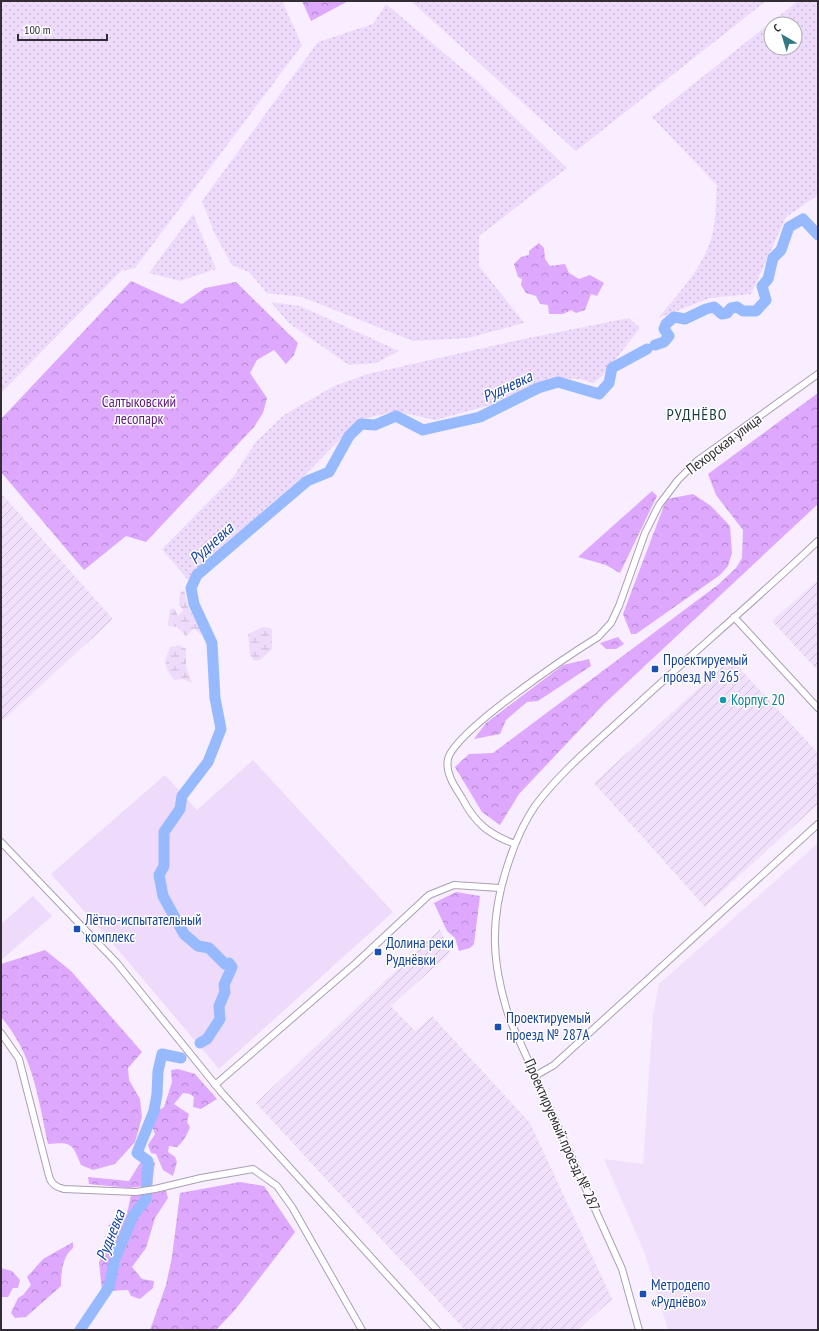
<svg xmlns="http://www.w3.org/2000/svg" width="819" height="1331" font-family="'PT Sans Narrow',sans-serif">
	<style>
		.built { fill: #f1e0fc }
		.industrial { fill: url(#industrial-furrows) }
		.grass { fill: url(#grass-dots); fill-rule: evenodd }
		.forest { fill: url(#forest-crowns) }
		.wetland { fill: url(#wetland-marsh) }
		.park { fill: #eedafb }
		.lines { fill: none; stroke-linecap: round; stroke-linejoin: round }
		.river { stroke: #96bafd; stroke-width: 11 }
		.street-casing { stroke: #ab9fb3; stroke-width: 8 }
		.street { stroke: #fff; stroke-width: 6 }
		.transit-dot { fill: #1a4fb4; stroke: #fff; stroke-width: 1.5 }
		.culture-dot { fill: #0f9aa8; stroke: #fff; stroke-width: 1.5 }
		.labels { text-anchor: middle; stroke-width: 3; stroke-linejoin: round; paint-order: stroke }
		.park-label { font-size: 15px; fill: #5e1b7d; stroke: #fff }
		.street-label { font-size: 15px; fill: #322d35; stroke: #fff }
		.transit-label { font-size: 15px; fill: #164399; stroke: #fff; text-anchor: start }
		.culture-label { font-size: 15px; fill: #0d838f; stroke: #fff; text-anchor: start }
		.water-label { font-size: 16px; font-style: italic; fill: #14429e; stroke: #fff }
		.neighbourhood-label { font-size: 16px; letter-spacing: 1px; fill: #1a3c40; stroke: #fff }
	</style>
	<defs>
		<pattern id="industrial-furrows" width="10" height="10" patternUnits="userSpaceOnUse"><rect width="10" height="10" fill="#f1e0fc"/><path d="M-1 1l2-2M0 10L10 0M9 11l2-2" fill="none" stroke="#cfc0d9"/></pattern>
		<pattern id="grass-dots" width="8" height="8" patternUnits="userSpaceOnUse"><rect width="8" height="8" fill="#eedafb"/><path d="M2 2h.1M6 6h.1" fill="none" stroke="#cdbbd8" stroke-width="1.8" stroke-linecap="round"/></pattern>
		<pattern id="forest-crowns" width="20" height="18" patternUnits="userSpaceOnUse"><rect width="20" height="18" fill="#dda8fd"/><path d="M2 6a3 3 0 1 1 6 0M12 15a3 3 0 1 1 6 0" fill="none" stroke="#b489ce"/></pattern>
		<pattern id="wetland-marsh" width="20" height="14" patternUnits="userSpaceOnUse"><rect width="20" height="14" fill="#eedafb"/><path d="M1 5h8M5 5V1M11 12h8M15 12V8" fill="none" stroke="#cdbbd8"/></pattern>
	</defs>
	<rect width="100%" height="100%" fill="#f8eeff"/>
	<path class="built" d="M818 843V1330H668L645 1254 604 1159 643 1164 653 1014 659 984Z"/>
	<path class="industrial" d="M1 493 113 619 1 722Z
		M818 580V671L772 621Z
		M731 659 818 753V804L705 907 594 783Z
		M440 929 450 953 391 1006 415 1031 432 1016 530 1123 612 1299 578 1330H465L256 1103Z"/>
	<path class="grass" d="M1 1H282L302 45 135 268 121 271 1 393Z
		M411 1H766L576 151Z
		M798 1H818V195L786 217 751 294 710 298 658 318C681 291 709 261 714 226 716 212 716 198 717 185L652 117ZM771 24H795V48H771Z
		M386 4 477 81 567 168 479 236V266L524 323 468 338 413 341 302 297 267 293 249 272 232 265 214 232 202 201 318 42 373 24Z
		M193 214 216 269 180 281 149 273Z
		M271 302 300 306 399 351 376 363 349 365 289 323Z
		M629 318 640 328 603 375 594 383 580 379 554 378 490 405 435 420 395 411 359 420 304 476 209 557 188 580 162 549 234 476 255 443 284 415 334 386 368 374 519 340Z"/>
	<path class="forest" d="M302 1H348L311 21Z
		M539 243 544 248 545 259 550 266 565 264 569 273 579 279 590 275 604 283 597 296 591 294 585 310 576 313 571 310 563 314H549L548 305 540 304 536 296 526 293 521 285 522 279 518 277 514 264 521 257 529 255V251Z
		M131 281 182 304 205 288 236 282 298 343 294 355 286 364 274 350 257 360 250 373 267 398 263 413 254 427 146 542 126 536 84 570 1 472V419Z
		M818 393V504L604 704 519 794 500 825 482 812 455 767 469 754 493 753 719 584 736 568 742 558 743 530 716 495 708 474Z
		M652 491 657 496 620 573 606 565 578 557Z
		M693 494 711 506 730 526 732 553 728 566 720 575 636 634H631L623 614 665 503 667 499Z
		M618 637 624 644 616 649H606L600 643Z
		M589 659 591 666 538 701 527 702 506 720 500 734 474 739 486 723 563 665Z
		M456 892 480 896 474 944 470 948 459 951 455 938 447 931 434 903Z
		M45 950 71 971 142 1052 128 1068 129 1080 140 1099 142 1117 135 1142 115 1164 93 1170 81 1165C72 1143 72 1142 48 1144 38 1097 33 1054 1 1017V964Z
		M178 1069 195 1074 217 1099 201 1109 193 1107 194 1097 190 1094 183 1093 174 1104 189 1114 187 1122 190 1127C187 1135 183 1142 177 1147L169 1146 168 1152 175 1157 177 1162 173 1176 163 1170 156 1154 151 1153 148 1145 155 1134 152 1126 159 1110 164 1107 172 1082 171 1070Z
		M155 1162 152 1185 129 1188 89 1184 88 1177 129 1181 140 1163Z
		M240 1182 264 1186 295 1232 235 1310 216 1330H150L166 1285 172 1257 180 1193Z
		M166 1191 168 1198 155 1218 146 1248 132 1267 142 1279 154 1281 153 1288 140 1299 131 1296 128 1290 102 1291 99 1262 107 1245 105 1236 117 1230 108 1226 116 1218 127 1214 131 1195Z
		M73 1242V1248C62 1257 61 1273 61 1286L26 1317 15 1318 11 1313 18 1298 23 1295 31 1285 27 1277 43 1259Z
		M1 1268 12 1271 20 1280 18 1288H13L8 1297H1Z"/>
	<path class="wetland" d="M184 590 188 607 201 628V635L194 628 186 636 177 627 168 626 170 610 174 608 178 616 183 610 179 605 180 592Z
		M263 627 270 628 272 630V649L260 660 254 661 250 654 248 634Z
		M179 645 186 649V667L192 683 183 679 174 680C164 666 163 662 171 646L174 647Z"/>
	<path class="park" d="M253 760 393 912 219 1069 103 932 51 874 165 775 197 810Z
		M33 896 52 916 1 960V924Z"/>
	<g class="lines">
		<path class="river" d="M655 345 664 342 669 336 664 329 666 324 674 317 685 319 706 309 714 307 722 314 727 313 731 308 737 307 743 311H756L766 300 762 286 768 279 773 258 781 250 789 227 803 219 818 235
			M200 1043 207 1039 220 1019 219 1006 225 992 224 985 232 967 229 963 225 964 209 948 198 946 184 934 163 896 159 875 164 866V832L180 809 182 796 208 762 221 729 215 698 212 643 194 604 191 588 197 575 307 481 329 472 349 436 361 424 375 425 396 416 423 430 480 417 538 388 558 382 599 394 609 383 612 368 647 349
			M80 1330 109 1287 115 1259 133 1216 146 1199 148 1161 137 1153 154 1111 157 1094 158 1071 162 1054 181 1058"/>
		<g class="street-casing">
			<path id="street" d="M734 617 818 708
				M1 842 116 962 222 1093 437 1330
				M515 844C488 834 475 823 462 798 455 787 445 773 448 759 455 731 569 655 598 637L611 623 619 606 645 533 659 505 678 480 697 461 818 374
				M1 1033 19 1059 49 1176C51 1184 56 1187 64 1189L136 1192 155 1189 201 1178 253 1169 277 1186 292 1207 362 1330
				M535 1076 554 1065 818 824
				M215 1085 356 963 429 895 454 885 500 888
				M639 1330 622 1269 510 1020C491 963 489 919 509 861 515 843 524 822 535 806 563 768 606 734 640 702 699 648 760 596 818 541"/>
		</g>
		<use href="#street" class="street"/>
	</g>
	<g class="transit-dot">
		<rect x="651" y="665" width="8" height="8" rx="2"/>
		<rect x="73" y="925" width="8" height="8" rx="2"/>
		<rect x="374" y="948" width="8" height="8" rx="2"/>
		<rect x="494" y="1023" width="8" height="8" rx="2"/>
		<rect x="639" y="1290" width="8" height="8" rx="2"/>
	</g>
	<circle class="culture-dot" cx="723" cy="700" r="4"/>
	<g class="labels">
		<g class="park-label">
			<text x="139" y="407">Салтыковский<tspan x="139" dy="17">лесопарк</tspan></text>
		</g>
		<g class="street-label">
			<text transform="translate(724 444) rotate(-37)" y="5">Пехорская улица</text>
			<text transform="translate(562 1135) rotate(66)" y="5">Проектируемый проезд № 287</text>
		</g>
		<g class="transit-label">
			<text x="663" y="665">Проектируемый<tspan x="663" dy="17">проезд № 265</tspan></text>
			<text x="85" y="925">Лётно-испытательный<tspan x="85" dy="17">комплекс</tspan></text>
			<text x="386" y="948">Долина реки<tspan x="386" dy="17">Руднёвки</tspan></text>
			<text x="506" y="1023">Проектируемый<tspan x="506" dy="17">проезд № 287А</tspan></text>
			<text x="651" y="1290">Метродепо<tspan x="651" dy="17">«Руднёво»</tspan></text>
		</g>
		<g class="culture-label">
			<text x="731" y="705">Корпус 20</text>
		</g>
		<g class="water-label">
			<text transform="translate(507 386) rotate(-25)" y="6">Рудневка</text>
			<text transform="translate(211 543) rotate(-42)" y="6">Рудневка</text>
			<text transform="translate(110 1235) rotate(-68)" y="6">Рудневка</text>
		</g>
		<g class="neighbourhood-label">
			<text x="697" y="420">РУДНЁВО</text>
		</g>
	</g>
	<rect width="819" height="1331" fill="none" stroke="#322d35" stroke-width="4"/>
	<g transform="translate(783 36) rotate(322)"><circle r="19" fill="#ffffff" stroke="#adabae"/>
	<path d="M0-3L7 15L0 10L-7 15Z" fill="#327a83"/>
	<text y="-6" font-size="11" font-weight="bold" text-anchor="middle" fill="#322d35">С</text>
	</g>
	<path d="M18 34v6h89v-6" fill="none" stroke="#322d35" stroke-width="2"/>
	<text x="24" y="34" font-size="12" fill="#322d35" stroke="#ffffff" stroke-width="3" paint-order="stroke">100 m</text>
</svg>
